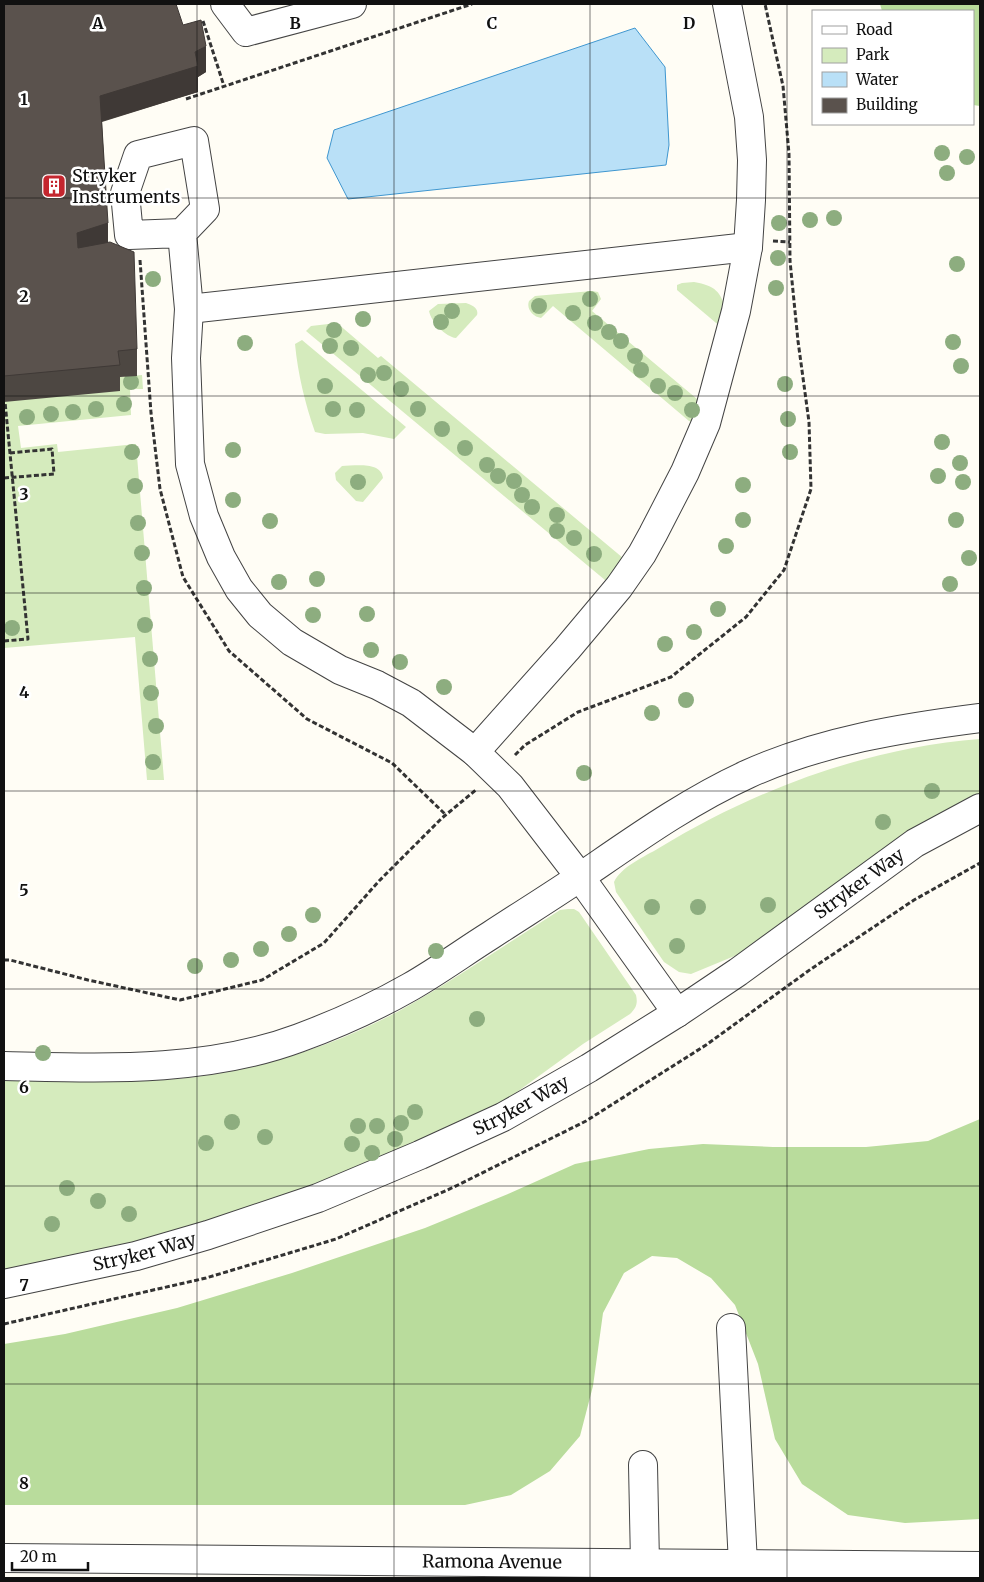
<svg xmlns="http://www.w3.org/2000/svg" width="984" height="1582" font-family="Merriweather,serif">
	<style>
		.green { fill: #d5ebbd }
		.forest { fill: #b9dc9c }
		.water { fill: #b9e0f7; stroke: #3f96cf }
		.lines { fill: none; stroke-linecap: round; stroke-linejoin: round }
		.minor-casing { stroke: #444; stroke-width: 30 }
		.path { stroke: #333; stroke-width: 3; stroke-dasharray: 5 2.5; stroke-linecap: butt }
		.minor { stroke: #fff; stroke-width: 28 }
		.tree { fill: #8dad7f }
		.wall { fill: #4d4742 }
		.shaded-wall { fill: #3f3936 }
		.building { fill: #5a524d; stroke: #3f3936 }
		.grid { fill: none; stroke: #111; stroke-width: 1; stroke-opacity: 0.55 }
		.labels { text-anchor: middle; stroke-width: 5; stroke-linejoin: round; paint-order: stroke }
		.poi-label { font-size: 18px; fill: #111; stroke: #fff; text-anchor: start }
		.street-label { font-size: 18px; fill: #111; stroke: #fff }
		.grid-label { font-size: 16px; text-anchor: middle; font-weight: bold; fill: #111; stroke: #fff; stroke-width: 5; stroke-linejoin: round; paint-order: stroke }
	</style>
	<rect width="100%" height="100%" fill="#fffdf5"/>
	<path class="green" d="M694 282C716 286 720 291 727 312L722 328 677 290V285L682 283Z
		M592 291 598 292 601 299 592 311 703 404 694 423 689 421 553 306 541 318C533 317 526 309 529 301L535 296Z
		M466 303C472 305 479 308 477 315L456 338C446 337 431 322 429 311L438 304Z
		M337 323 378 358 381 356 629 563 611 585 306 331 311 326Z
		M302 340 406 427 394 439 363 433 325 434 315 432C305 403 298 375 295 344Z
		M142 375 143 389H130L131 415 18 426 21 448 57 444 58 452 136 444 164 780H147L135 637 4 648V402L118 377Z
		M342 466C354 466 381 461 383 478L363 502 356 501 336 480 335 473Z
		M980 739V796L749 950 691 974 679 972 664 962 616 892 614 882C622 866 644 857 659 848 756 789 866 748 980 739Z
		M568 909H574L579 912 636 995C638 1004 636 1008 630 1014L583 1044 495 1108 346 1177 132 1246 4 1273V1079C68 1080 133 1084 196 1077 269 1068 350 1040 413 1003 463 974 511 941 560 910Z"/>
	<path class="forest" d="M880 4H980V106L973 105V11H882Z
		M980 1119V1519L905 1523 848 1515 802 1484 775 1439 758 1364 735 1305 711 1278 677 1258 652 1256 624 1273 603 1313 593 1386 580 1436 550 1471 511 1495 465 1505H4V1344L65 1334 177 1308 292 1273 425 1228 508 1194 575 1164 649 1149 703 1144 773 1147H866L928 1141Z"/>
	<path class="water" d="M635 28 665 67 669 145 666 165 348 199 327 158 334 130Z"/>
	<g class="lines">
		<g class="minor-casing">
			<g id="minor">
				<path d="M225 4 246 32 352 4"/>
				<path d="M182 233 129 235 125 193 138 155 194 141 205 209 182 233 189 309 186 358 190 464 204 516 221 557 239 589 260 615 292 642 340 670 377 685 411 703 475 752 510 786 580 877 677 1013"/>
				<path d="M189 309 748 247"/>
				<path d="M475 752 567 649 619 587 642 554 653 534 685 472 706 423 736 311 748 247 751 200 752 160 749 117 727 4"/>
				<path d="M4 1066C103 1068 205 1073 299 1038 337 1024 375 1007 410 987 438 971 464 952 491 935 523 914 557 893 589 871 640 836 691 800 748 774 821 741 901 728 980 718"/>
				<path id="s1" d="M4 1284 136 1256 208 1235 318 1198 420 1155 503 1117 589 1068 677 1013 738 972 915 843 980 808"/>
				<path d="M731 1328 743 1564"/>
				<path d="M643 1465 645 1563"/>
				<path id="s2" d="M4 1558 980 1566"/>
			</g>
		</g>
		<path class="path" d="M203 21 224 86
			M186 99 472 4
			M773 241 790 242
			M140 260 151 413 160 489 183 577 229 651 307 719 392 763 446 815
			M4 478 54 474 52 449 10 453
			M4 641 28 639 5 402
			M515 755 525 745 578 712 671 677 746 617 784 570 811 489 809 422 798 341 790 261 789 154 783 86 765 4
			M4 960H10L88 980 180 1000 262 980 324 943 379 881 442 818 477 789
			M4 1324 206 1278 336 1239 454 1187 586 1121 706 1045 811 969 914 900 980 863"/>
		<use href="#minor" class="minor"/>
	</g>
	<g class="tree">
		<circle cx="942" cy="153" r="8"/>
		<circle cx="967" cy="157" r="8"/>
		<circle cx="947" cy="173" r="8"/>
		<circle cx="834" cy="218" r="8"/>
		<circle cx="810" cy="220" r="8"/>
		<circle cx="779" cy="223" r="8"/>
		<circle cx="778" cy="258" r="8"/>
		<circle cx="957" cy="264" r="8"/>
		<circle cx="153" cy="279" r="8"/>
		<circle cx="776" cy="288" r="8"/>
		<circle cx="590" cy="299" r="8"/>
		<circle cx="539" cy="306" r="8"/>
		<circle cx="452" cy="311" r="8"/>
		<circle cx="573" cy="313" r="8"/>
		<circle cx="363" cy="319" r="8"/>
		<circle cx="441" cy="322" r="8"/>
		<circle cx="595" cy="323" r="8"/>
		<circle cx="334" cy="330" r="8"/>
		<circle cx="609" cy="332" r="8"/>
		<circle cx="621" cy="341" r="8"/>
		<circle cx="953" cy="342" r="8"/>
		<circle cx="245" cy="343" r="8"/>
		<circle cx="330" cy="346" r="8"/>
		<circle cx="351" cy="348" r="8"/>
		<circle cx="635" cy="356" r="8"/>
		<circle cx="961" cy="366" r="8"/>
		<circle cx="641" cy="370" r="8"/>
		<circle cx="384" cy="373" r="8"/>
		<circle cx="368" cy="375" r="8"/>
		<circle cx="131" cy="382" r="8"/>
		<circle cx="785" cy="384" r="8"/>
		<circle cx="325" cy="386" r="8"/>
		<circle cx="658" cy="386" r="8"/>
		<circle cx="401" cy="389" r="8"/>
		<circle cx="675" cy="393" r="8"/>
		<circle cx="124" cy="404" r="8"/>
		<circle cx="96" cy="409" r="8"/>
		<circle cx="333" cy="409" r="8"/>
		<circle cx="418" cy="409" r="8"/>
		<circle cx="357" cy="410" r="8"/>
		<circle cx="692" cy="410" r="8"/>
		<circle cx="73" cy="412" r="8"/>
		<circle cx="51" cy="414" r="8"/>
		<circle cx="27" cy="417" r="8"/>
		<circle cx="788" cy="419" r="8"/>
		<circle cx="442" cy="429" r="8"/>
		<circle cx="942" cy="442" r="8"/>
		<circle cx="465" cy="448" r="8"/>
		<circle cx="233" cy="450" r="8"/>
		<circle cx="132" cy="452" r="8"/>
		<circle cx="790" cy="452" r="8"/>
		<circle cx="960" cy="463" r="8"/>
		<circle cx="487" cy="465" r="8"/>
		<circle cx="498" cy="476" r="8"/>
		<circle cx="938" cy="476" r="8"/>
		<circle cx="514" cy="481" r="8"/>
		<circle cx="358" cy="482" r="8"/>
		<circle cx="963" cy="482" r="8"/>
		<circle cx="743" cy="485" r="8"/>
		<circle cx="135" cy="486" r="8"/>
		<circle cx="522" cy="495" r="8"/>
		<circle cx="233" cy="500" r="8"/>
		<circle cx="532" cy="507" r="8"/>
		<circle cx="557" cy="515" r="8"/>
		<circle cx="743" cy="520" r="8"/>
		<circle cx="956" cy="520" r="8"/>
		<circle cx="270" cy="521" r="8"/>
		<circle cx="138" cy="523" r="8"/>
		<circle cx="557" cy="531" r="8"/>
		<circle cx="574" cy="538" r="8"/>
		<circle cx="726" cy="546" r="8"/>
		<circle cx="142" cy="553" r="8"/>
		<circle cx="594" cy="554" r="8"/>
		<circle cx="969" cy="558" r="8"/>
		<circle cx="317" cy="579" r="8"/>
		<circle cx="279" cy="582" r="8"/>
		<circle cx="950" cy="584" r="8"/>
		<circle cx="144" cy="588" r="8"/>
		<circle cx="718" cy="609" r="8"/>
		<circle cx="367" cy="614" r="8"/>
		<circle cx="313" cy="615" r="8"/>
		<circle cx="145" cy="625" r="8"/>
		<circle cx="12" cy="628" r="8"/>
		<circle cx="694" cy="632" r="8"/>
		<circle cx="665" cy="644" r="8"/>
		<circle cx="371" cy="650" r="8"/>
		<circle cx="150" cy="659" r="8"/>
		<circle cx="400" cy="662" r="8"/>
		<circle cx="444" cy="687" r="8"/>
		<circle cx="151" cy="693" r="8"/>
		<circle cx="686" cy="700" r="8"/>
		<circle cx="652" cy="713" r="8"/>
		<circle cx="156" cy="726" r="8"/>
		<circle cx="153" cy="762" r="8"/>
		<circle cx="584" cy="773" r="8"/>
		<circle cx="932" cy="791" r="8"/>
		<circle cx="883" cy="822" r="8"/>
		<circle cx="768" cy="905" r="8"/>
		<circle cx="652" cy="907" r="8"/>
		<circle cx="698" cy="907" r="8"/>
		<circle cx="313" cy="915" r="8"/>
		<circle cx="289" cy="934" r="8"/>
		<circle cx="677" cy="946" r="8"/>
		<circle cx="261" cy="949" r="8"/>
		<circle cx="436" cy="951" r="8"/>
		<circle cx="231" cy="960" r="8"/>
		<circle cx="195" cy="966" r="8"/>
		<circle cx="477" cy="1019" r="8"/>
		<circle cx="43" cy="1053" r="8"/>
		<circle cx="415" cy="1112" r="8"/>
		<circle cx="232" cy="1122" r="8"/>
		<circle cx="401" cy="1123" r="8"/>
		<circle cx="358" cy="1126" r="8"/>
		<circle cx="377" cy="1126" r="8"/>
		<circle cx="265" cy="1137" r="8"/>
		<circle cx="395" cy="1139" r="8"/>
		<circle cx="206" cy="1143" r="8"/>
		<circle cx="352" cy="1144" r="8"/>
		<circle cx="372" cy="1153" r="8"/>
		<circle cx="67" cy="1188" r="8"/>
		<circle cx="98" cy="1201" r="8"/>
		<circle cx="129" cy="1214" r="8"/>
		<circle cx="52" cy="1224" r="8"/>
	</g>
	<path class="wall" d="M4 4 183 25 206 72 198 77V92L102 122 108 243 137 349V376L120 377V391L4 402Z"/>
	<path class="shaded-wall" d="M206 46V72L198 77V92L100 122V96Z
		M108 223V250L77 259V233Z"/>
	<path class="building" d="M4 4H176L183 25 201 20 206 46 195 52 198 66 100 96 108 223 77 233 78 248 110 242 134 252 137 349 118 351 120 365 4 376Z"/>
	<path class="grid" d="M197 4V1578M394 4V1578M590 4V1578M787 4V1578M4 198H980M4 396H980M4 593H980M4 791H980M4 989H980M4 1186H980M4 1384H980"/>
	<defs>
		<g id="building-square" transform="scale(1.25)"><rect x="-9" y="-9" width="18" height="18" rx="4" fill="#c4262e" stroke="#fff"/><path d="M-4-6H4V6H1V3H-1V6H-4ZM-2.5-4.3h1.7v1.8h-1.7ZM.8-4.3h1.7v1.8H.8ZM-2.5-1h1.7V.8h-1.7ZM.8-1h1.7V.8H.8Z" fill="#fff"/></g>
	</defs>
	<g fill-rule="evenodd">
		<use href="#building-square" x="54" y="186"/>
	</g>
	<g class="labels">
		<g class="poi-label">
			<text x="72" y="182">Stryker<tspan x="72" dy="21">Instruments</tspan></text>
		</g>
		<g class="street-label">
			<text dy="6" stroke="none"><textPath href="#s1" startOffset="954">Stryker Way</textPath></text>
			<text dy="6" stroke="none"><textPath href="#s1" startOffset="549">Stryker Way</textPath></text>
			<text dy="6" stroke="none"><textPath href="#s1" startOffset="144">Stryker Way</textPath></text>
			<text dy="6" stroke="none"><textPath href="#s2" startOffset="488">Ramona Avenue</textPath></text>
		</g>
	</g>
	<g class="grid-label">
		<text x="98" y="29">A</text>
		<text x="295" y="29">B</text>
		<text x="492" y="29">C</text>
		<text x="689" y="29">D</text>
		<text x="24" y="105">1</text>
		<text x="24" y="302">2</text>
		<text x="24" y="500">3</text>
		<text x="24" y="698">4</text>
		<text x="24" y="896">5</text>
		<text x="24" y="1093">6</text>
		<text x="24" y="1291">7</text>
		<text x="24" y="1489">8</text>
	</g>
	<rect width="984" height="1582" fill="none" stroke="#111111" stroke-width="10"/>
	<rect x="812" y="10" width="162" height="115" fill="#ffffff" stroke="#a0a0a0"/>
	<rect x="822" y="26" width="25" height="8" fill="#ffffff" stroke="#a0a0a0"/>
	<text x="856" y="35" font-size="15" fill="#111111">Road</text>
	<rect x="822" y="48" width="25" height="15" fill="#d5ebbd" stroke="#a0a0a0"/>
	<text x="856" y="60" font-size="15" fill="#111111">Park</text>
	<rect x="822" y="72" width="25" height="15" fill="#b9e0f7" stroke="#a0a0a0"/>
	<text x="856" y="85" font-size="15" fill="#111111">Water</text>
	<rect x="822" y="98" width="25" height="15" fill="#5a524d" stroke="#a0a0a0"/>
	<text x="856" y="110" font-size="15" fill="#111111">Building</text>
	<path d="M12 1562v8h76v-8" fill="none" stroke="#111111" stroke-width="2.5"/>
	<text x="20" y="1562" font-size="15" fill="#111111" stroke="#ffffff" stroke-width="4" paint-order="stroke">20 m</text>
</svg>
